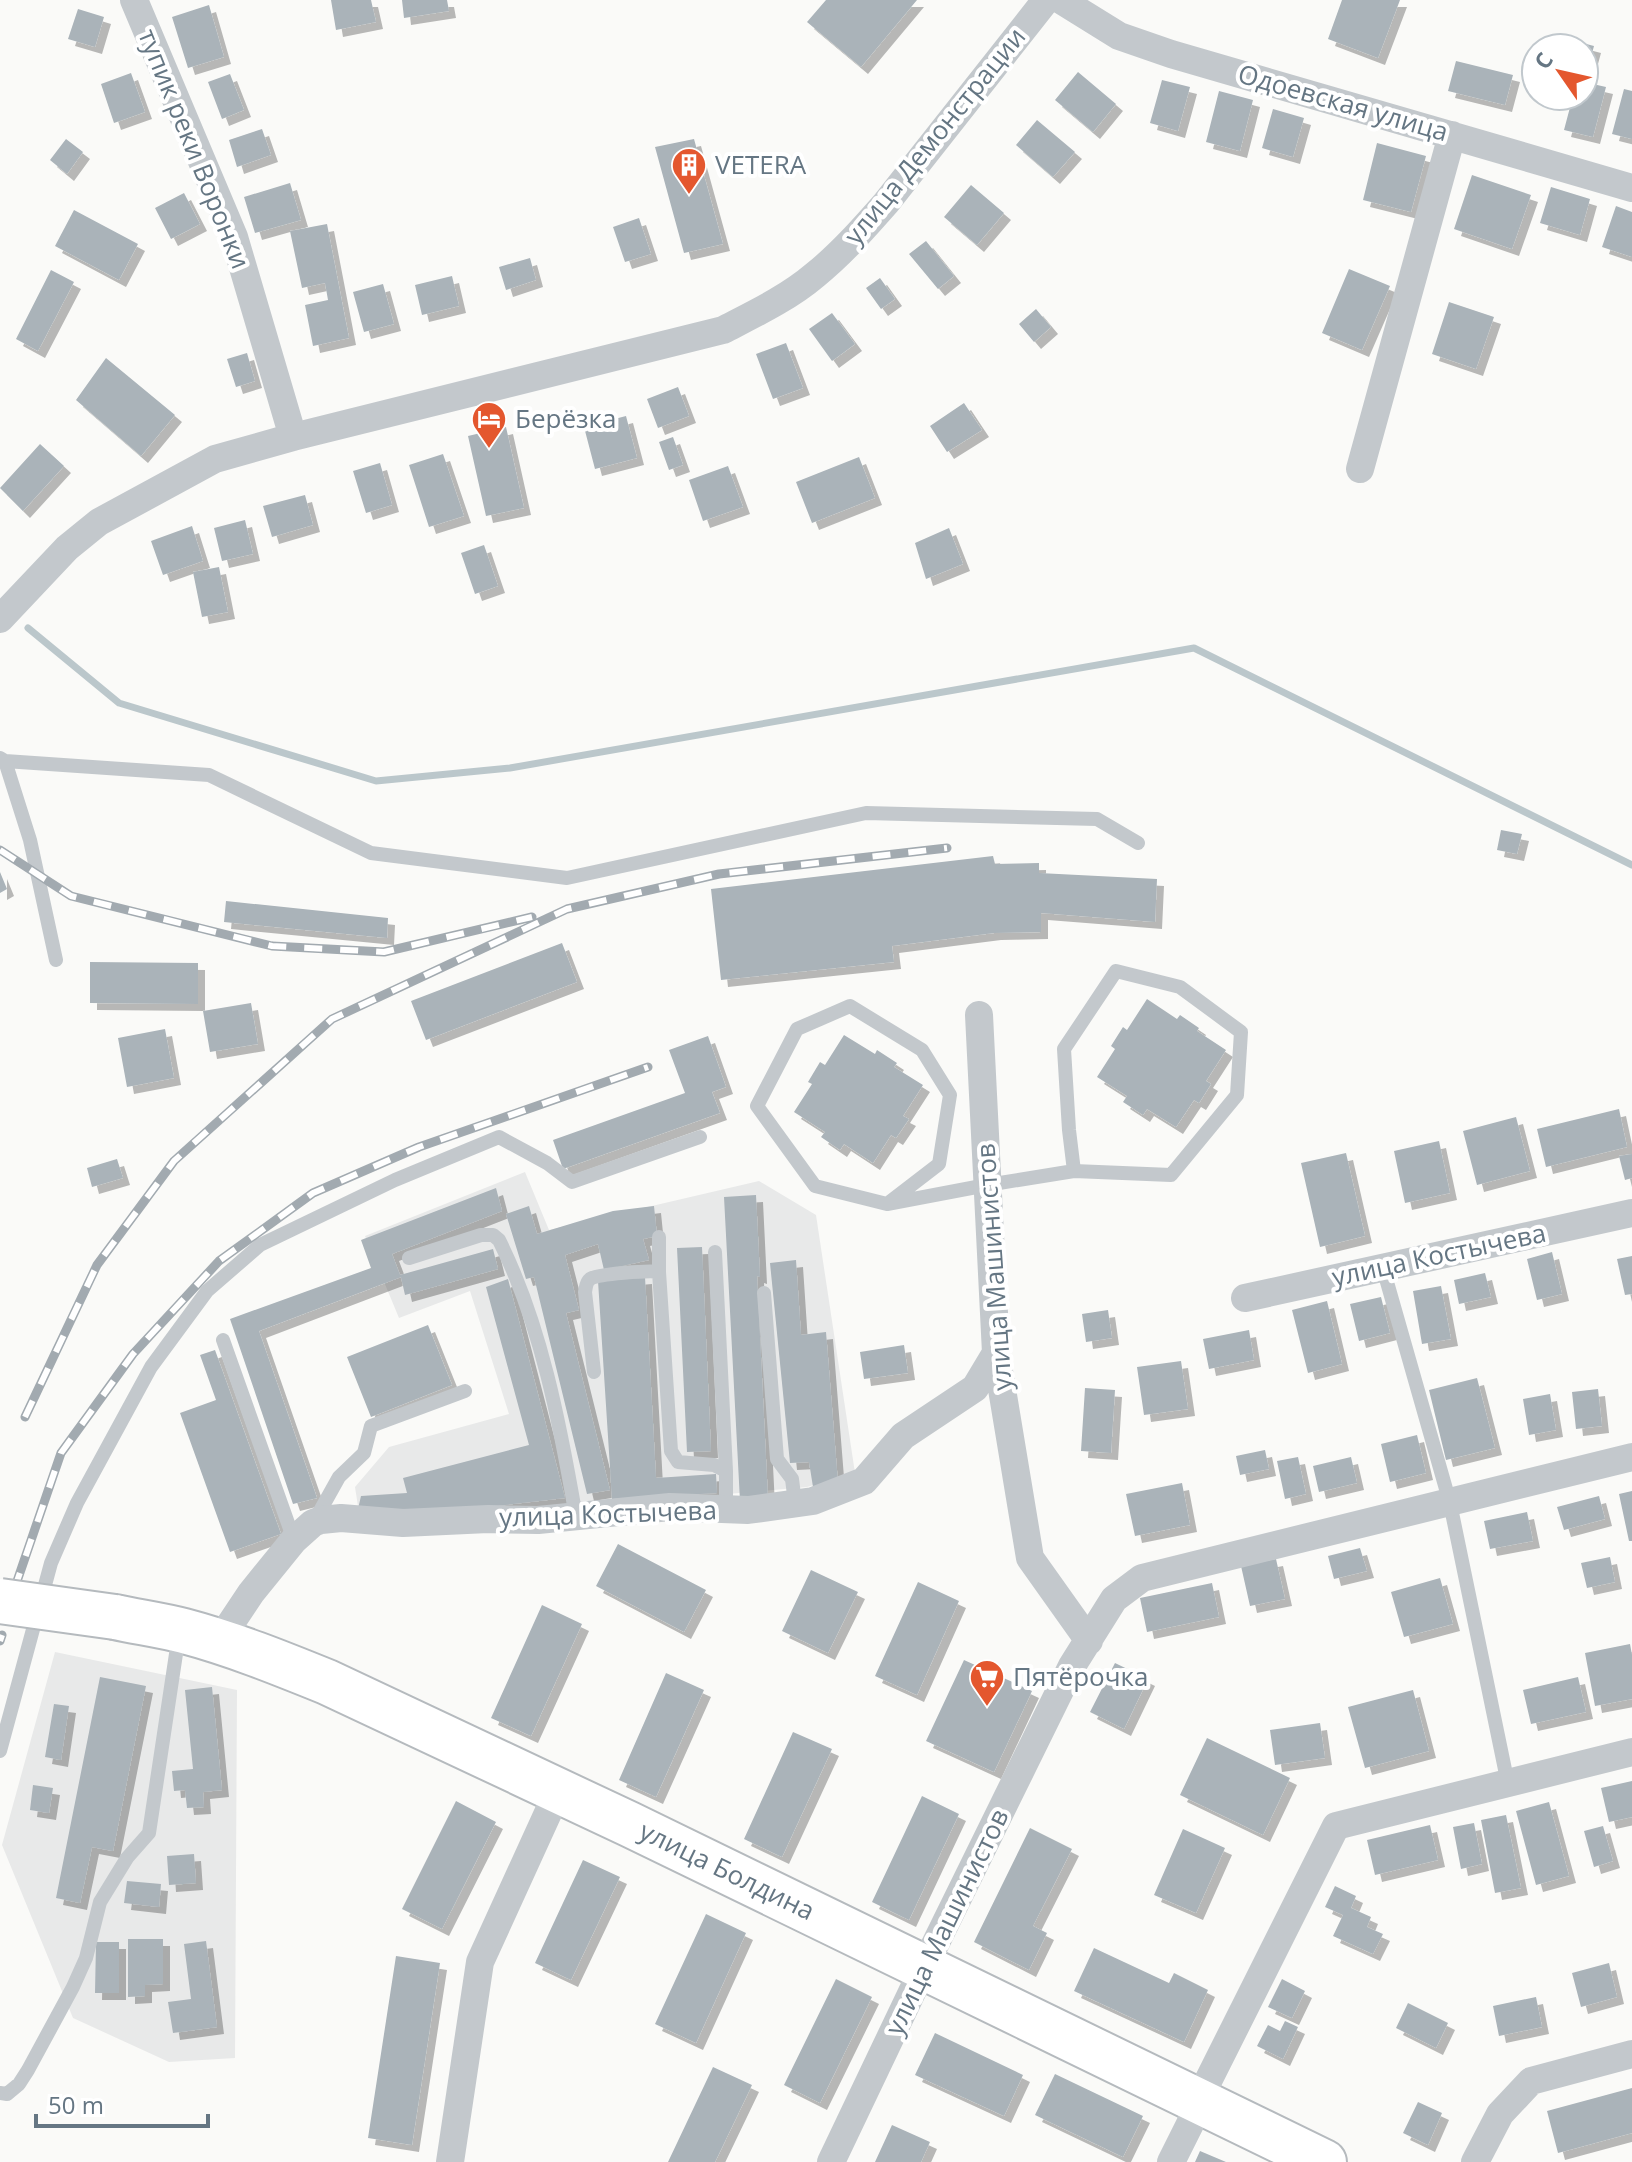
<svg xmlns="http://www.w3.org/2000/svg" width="1632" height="2162" font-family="'Open Sans',sans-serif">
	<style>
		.built { fill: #e8e9e9 }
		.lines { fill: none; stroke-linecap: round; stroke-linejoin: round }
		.stream { stroke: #bbc7cb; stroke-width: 7 }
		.building { fill: #aab3b9; filter: url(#shadow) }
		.primary-casing { stroke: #b5babe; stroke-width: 48 }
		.lane { stroke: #c3c8cc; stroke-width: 14 }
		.street { stroke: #c3c8cc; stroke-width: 28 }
		.primary { stroke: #fff; stroke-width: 44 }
		.rail-casing { stroke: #a2aab0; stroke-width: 9 }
		.rail { stroke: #fff; stroke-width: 6; stroke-dasharray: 18; stroke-linecap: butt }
		.primary-bridge-casing { stroke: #b5babe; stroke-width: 48; stroke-linecap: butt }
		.primary-bridge { stroke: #fff; stroke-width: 44 }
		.labels { text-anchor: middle; stroke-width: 8; stroke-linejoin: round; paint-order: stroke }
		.street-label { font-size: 26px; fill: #657683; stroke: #fff }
		.poi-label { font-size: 26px; fill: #657683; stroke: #fff; text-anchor: start }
	</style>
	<defs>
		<filter id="shadow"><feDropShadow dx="7" dy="7" stdDeviation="0" flood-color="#0004"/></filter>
	</defs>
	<rect width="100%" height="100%" fill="#fafaf8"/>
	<path class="built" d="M525 1172 549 1230 759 1181 816 1215 855 1473 807 1487 403 1523 359 1513 355 1487 389 1447 509 1414 470 1291 399 1318 365 1236Z
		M55 1652 237 1690 235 2058 169 2062 73 2018 2 1845Z"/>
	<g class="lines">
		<path class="stream" d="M28 628 119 703 376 781 510 768 1194 648 1632 865"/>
	</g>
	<path class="building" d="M331 0H371L376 22 336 30Z
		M402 0H447L449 11 404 18Z
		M826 0H917L861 67 807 22Z
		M1342 0H1400L1378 58 1328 39Z
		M209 5 224 57 188 68 172 17Z
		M78 9 104 17 95 47 68 39Z
		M1567 39 1594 46 1585 79 1584 48H1564Z
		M1456 61 1513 75 1505 105 1448 91Z
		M1078 72 1116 104 1093 132 1055 100Z
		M131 73 145 112 114 123 101 84Z
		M230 74 244 110 222 119 208 82Z
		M1162 80 1190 87 1178 131 1150 123Z
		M1584 82 1606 87 1593 137 1564 130 1573 96H1584Z
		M1624 89 1632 91V139L1612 134Z
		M1219 91 1253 100 1240 151 1206 142Z
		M1273 109 1304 118 1293 157 1262 148Z
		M1037 120 1075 152 1053 177 1016 145Z
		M262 129 271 155 237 167 229 140Z
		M66 139 83 152 67 174 50 160Z
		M694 139 723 244 684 253 655 147Z
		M1377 143 1426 156 1411 212 1363 200Z
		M1472 175 1531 195 1512 249 1454 229Z
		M290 183 301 220 255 233 244 197Z
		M971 185 1004 213 977 245 944 217Z
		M1551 187 1590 199 1580 235 1540 223Z
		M184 193 200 224 171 239 155 208Z
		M1616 206 1632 212V257L1602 247Z
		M74 210 138 244 119 280 55 246Z
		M639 218 651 254 625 262 613 227Z
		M327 224 349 338 313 346 305 305 328 300 325 283 302 288 290 231Z
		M926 241 954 276 938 289 909 254Z
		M530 258 536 280 506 290 499 267Z
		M1349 269 1390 286 1362 350 1322 333Z
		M51 270 74 282 38 351 16 339Z
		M452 276 459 306 422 315 415 285Z
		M880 278 895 299 881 309 866 288Z
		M383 284 394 324 364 332 353 292Z
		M1449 302 1494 317 1476 369 1432 354Z
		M1036 309 1051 327 1034 342 1019 324Z
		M832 313 855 344 832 361 809 329Z
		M786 343 803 388 773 399 756 354Z
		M247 353 255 381 236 387 227 359Z
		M106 358 175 415 141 456 76 400Z
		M678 387 689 416 658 428 647 399Z
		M964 403 982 430 947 452 930 426Z
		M626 416 637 458 595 469 584 427Z
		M506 427 524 508 486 516 468 436Z
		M673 437 683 465 669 470 659 442Z
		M40 444 64 466 23 511 0 488Z
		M443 454 464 516 429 527 409 465Z
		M859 457 875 498 812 523 796 482Z
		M380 463 392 505 366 513 353 471Z
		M728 466 743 507 703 521 689 480Z
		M305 495 313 525 272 537 263 506Z
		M245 520 253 554 222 561 214 528Z
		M192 526 203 561 163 575 151 541Z
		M949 528 963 564 926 579 915 543Z
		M484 545 498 586 475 594 461 553Z
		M219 567 228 612 202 617 193 572Z
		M1501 830 1522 834 1517 854 1497 850Z
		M993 856 995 864 1039 863V873L1157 879 1155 922 1041 913V932L994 933 892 946 894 962 721 980 711 889Z
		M0 872 7 889 0 893Z
		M226 901 388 918 387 938 224 922Z
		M562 943 577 982 426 1040 411 1001Z
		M90 962 198 963V1004L90 1003Z
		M1147 999 1177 1019 1180 1015 1199 1028 1197 1031 1226 1050 1206 1081 1211 1084 1199 1103 1194 1100 1176 1127 1147 1109 1143 1115 1123 1102 1127 1096 1097 1077 1115 1049 1111 1046 1123 1027 1127 1030Z
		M251 1003 258 1044 210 1052 203 1011Z
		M165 1029 174 1078 127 1087 118 1038Z
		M844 1035 875 1054 877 1050 897 1063 894 1067 923 1085 903 1116 909 1119 896 1138 891 1135 873 1163 844 1144 840 1150 821 1137 825 1132 794 1112 812 1084 808 1082 820 1062 825 1065Z
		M708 1036 726 1087 712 1092 720 1113 563 1169 553 1140 685 1093 669 1050Z
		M1619 1109 1627 1147 1546 1167 1537 1129Z
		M1516 1117 1530 1171 1477 1185 1463 1131Z
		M1439 1141 1450 1193 1405 1203 1394 1151Z
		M1346 1153 1365 1236 1320 1247 1301 1163Z
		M1632 1154V1178L1625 1180 1619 1156Z
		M117 1159 123 1178 92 1187 87 1168Z
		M496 1188 502 1211 392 1254 400 1275 493 1249 498 1269 405 1295 401 1277 259 1331 317 1498 293 1504 230 1319 371 1268 361 1240Z
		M756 1195 760 1277 757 1276 768 1499 740 1501 724 1197Z
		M529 1206 537 1234 613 1211 654 1206 657 1236 643 1239 649 1260 604 1270 598 1244 565 1255 579 1310 566 1313 610 1490 587 1494 534 1277 526 1279 506 1214Z
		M702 1247 711 1451 687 1452 677 1248Z
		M1552 1252 1562 1294 1537 1300 1527 1259Z
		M1632 1256V1294L1625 1295 1617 1259Z
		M796 1260 801 1335 826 1332 838 1483 813 1487 809 1462 790 1463 770 1263Z
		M1485 1273 1491 1297 1459 1304 1454 1280Z
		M645 1277 656 1478 716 1474 717 1493 612 1499 598 1281Z
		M508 1279 565 1498 436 1513 358 1509 361 1496 407 1493 403 1478 529 1445 486 1287Z
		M1441 1286 1451 1339 1422 1344 1413 1291Z
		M1381 1297 1390 1333 1359 1341 1350 1304Z
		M1327 1301 1342 1364 1308 1373 1292 1310Z
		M1108 1310 1112 1338 1086 1342 1082 1314Z
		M428 1325 452 1385 371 1417 347 1357Z
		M1249 1330 1254 1360 1209 1369 1203 1339Z
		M904 1345 908 1373 864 1379 860 1352Z
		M215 1350 281 1534 230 1552 180 1413 216 1400 200 1355Z
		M1181 1361 1188 1409 1144 1415 1137 1367Z
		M1477 1378 1495 1448 1446 1460 1429 1390Z
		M1085 1388 1115 1390 1111 1453 1081 1451Z
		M1598 1389 1602 1426 1576 1429 1572 1392Z
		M1550 1394 1556 1430 1529 1435 1523 1399Z
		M1417 1435 1426 1473 1390 1482 1381 1444Z
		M1265 1450 1269 1469 1240 1475 1236 1456Z
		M1298 1457 1306 1494 1285 1499 1277 1461Z
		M1351 1457 1357 1483 1319 1492 1313 1466Z
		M1182 1483 1190 1525 1135 1536 1126 1494Z
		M1632 1491V1541H1629L1619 1494Z
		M1599 1496 1605 1519 1564 1530 1557 1507Z
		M1527 1512 1533 1541 1490 1549 1484 1521Z
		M618 1544 706 1590 684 1632 596 1586Z
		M1360 1548 1367 1571 1334 1579 1328 1556Z
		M1610 1557 1615 1582 1587 1588 1581 1563Z
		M1276 1559 1285 1599 1250 1606 1241 1566Z
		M811 1570 858 1592 828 1653 782 1631Z
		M1440 1578 1453 1624 1404 1637 1391 1592Z
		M918 1582 959 1601 917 1695 875 1676Z
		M1212 1583 1219 1617 1147 1632 1140 1598Z
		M542 1605 582 1624 531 1736 491 1718Z
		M1630 1644 1632 1655V1699L1595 1706 1585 1653Z
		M964 1660 1032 1691 994 1772 926 1741Z
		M1115 1663 1148 1679 1124 1729 1090 1712Z
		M666 1673 704 1690 656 1797 619 1780Z
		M100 1677 146 1686 113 1851 92 1847 80 1903 56 1898Z
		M1578 1677 1586 1712 1531 1724 1523 1690Z
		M212 1687 222 1790 203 1792 204 1807 187 1808 185 1790 174 1791 172 1771 193 1769 185 1690Z
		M1413 1690 1429 1751 1365 1768 1348 1707Z
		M54 1704 69 1706 61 1760 45 1757Z
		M1320 1723 1325 1758 1275 1765 1270 1730Z
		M793 1732 832 1749 782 1857 744 1839Z
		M1207 1738 1290 1778 1263 1835 1180 1795Z
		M1632 1781V1817L1609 1822 1601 1788Z
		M33 1785 53 1788 49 1813 30 1810Z
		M922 1796 959 1814 909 1920 872 1902Z
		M456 1801 496 1822 442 1929 402 1909Z
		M1549 1802 1569 1876 1536 1885 1516 1811Z
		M1506 1815 1521 1888 1495 1893 1481 1820Z
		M1474 1823 1482 1864 1461 1869 1453 1827Z
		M1430 1825 1438 1860 1375 1875 1367 1840Z
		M1603 1826 1613 1861 1594 1867 1584 1831Z
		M1030 1828 1072 1849 1033 1926 1047 1933 1029 1970 974 1942Z
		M1183 1829 1225 1848 1196 1913 1154 1895Z
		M194 1854 196 1883 169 1885 167 1856Z
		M583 1860 620 1877 571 1980 535 1963Z
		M127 1881 161 1884 159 1907 124 1903Z
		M1335 1886 1356 1896 1351 1908 1371 1917 1367 1927 1383 1934 1373 1954 1333 1936 1343 1915 1325 1907Z
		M706 1914 746 1933 696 2043 655 2024Z
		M128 1939H163V1984L145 1985V1996L128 1997Z
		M206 1941 217 2027 173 2033 168 2002 191 1999 184 1944Z
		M96 1942H119V1993H95Z
		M1094 1948 1169 1983 1174 1973 1208 1990 1184 2042 1074 1991Z
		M396 1956 440 1963 412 2145 368 2138Z
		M1609 1963 1617 1997 1581 2007 1572 1973Z
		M836 1979 872 1997 820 2103 784 2085Z
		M1282 1979 1305 1991 1292 2018 1268 2007Z
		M1536 1997 1542 2027 1499 2036 1493 2006Z
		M1408 2003 1448 2023 1436 2048 1396 2028Z
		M1285 2021 1298 2027 1283 2059 1257 2046 1268 2025 1280 2031Z
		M935 2033 1023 2075 1004 2116 915 2075Z
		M713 2067 752 2085 715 2162H668Z
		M1055 2074 1143 2116 1123 2157 1035 2115Z
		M1632 2088V2133L1558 2153 1547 2111Z
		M1418 2102 1442 2113 1428 2145 1403 2133Z
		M892 2125 930 2142 921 2162H875Z
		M1200 2151 1226 2162H1195Z"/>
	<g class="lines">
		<g class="primary-casing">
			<path id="primary" d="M115 1617C138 1622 161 1625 184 1631 233 1644 280 1663 327 1682L629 1824 1324 2162"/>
		</g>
		<path class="lane" d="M0 758 5 761 209 775 371 853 567 878 866 813 1097 819 1138 843
			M5 761 30 840 56 960
			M887 1204 939 1164 950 1095 922 1050 850 1006 797 1029 757 1106 815 1186 887 1204 987 1185 1074 1171 1171 1175 1237 1095 1241 1032 1180 987 1116 971 1064 1049 1069 1130 1074 1171
			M715 1252 726 1471
			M409 1258 481 1235H493L499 1240C541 1324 560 1424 576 1517
			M1383 1268 1450 1503 1508 1784
			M659 1272V1237
			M764 1293 777 1459 792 1479 795 1503
			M223 1340 294 1540
			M594 1372 585 1292C586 1287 586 1282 590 1279 597 1274 650 1270 659 1272L671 1451 678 1462 714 1465 726 1471V1508
			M315 1520 339 1477 364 1453 371 1426 465 1391
			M0 1751 51 1563 77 1503 151 1367 207 1291 260 1245 395 1180 499 1137 547 1163 572 1182 700 1137
			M0 2093 7 2094 19 2084 28 2070 73 1987 86 1958 100 1902 127 1858 149 1833 179 1634"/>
		<path class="street" d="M134 0 234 237 293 437
			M1061 0 1119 36 1171 54 1632 188
			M1360 469 1452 135
			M0 619 67 548 99 522 215 459 293 437 723 330C754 314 788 298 815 275 841 254 864 228 886 203L1046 0
			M979 1015 996 1353 1030 1558 1089 1641
			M1245 1298 1632 1213
			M219 1641 251 1593 294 1540 313 1523 321 1520 341 1518 403 1523 488 1519 538 1520 670 1507 748 1510 813 1501 864 1481 903 1436 975 1388 996 1353
			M450 2162 480 1962 558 1791
			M831 2162 924 1967 1072 1666 1114 1599 1142 1578 1632 1457
			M1171 2162 1190 2124 1198 2101 1336 1826 1632 1752
			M1475 2162 1500 2114 1531 2081 1632 2054"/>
		<use href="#primary" class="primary"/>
		<g class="rail-casing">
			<path id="rail" d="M0 850 71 896 272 946 384 952 532 917
				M25 1417 97 1265 174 1161 332 1019 567 909 719 874 947 848
				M14 1590 61 1453 133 1354 219 1261 313 1193 419 1147 648 1067
				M0 1641 2 1635"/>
		</g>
		<use href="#rail" class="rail"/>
		<g class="primary-bridge-casing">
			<path id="primary-bridge" d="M0 1601 115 1617"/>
		</g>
		<use href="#primary-bridge" class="primary-bridge"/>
	</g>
	<defs>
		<g id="building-pin" transform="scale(1.8)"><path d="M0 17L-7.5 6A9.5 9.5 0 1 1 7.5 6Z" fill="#e4572e" stroke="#fff"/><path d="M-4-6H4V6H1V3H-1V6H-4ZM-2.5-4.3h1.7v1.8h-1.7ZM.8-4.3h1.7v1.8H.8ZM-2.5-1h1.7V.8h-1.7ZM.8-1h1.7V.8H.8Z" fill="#fff"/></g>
		<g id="hotel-pin" transform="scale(1.8)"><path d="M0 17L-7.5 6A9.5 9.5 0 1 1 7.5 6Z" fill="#e4572e" stroke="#fff"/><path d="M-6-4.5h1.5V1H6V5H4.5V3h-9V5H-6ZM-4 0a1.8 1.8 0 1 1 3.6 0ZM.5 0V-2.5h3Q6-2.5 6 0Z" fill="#fff"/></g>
		<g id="supermarket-pin" transform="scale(1.8)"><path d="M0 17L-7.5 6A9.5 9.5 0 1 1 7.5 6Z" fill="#e4572e" stroke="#fff"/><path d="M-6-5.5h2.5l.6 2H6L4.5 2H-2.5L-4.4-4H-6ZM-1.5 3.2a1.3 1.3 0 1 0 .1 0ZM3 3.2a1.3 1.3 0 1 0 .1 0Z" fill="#fff"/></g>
	</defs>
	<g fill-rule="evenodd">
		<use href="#building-pin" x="689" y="165"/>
		<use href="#hotel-pin" x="489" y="419"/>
		<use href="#supermarket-pin" x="987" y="1677"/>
	</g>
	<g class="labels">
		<g class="street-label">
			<text transform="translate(1343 103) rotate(16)" y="9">Одоевская улица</text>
			<text transform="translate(935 136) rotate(-51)" y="9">улица Демонстрации</text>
			<text transform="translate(194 149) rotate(68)" y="9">тупик реки Воронки</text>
			<text transform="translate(1439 1255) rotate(-12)" y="9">улица Костычева</text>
			<text transform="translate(994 1267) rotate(-94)" y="9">улица Машинистов</text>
			<text transform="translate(608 1514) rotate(-2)" y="9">улица Костычева</text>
			<text transform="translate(727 1871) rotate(26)" y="9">улица Болдина</text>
			<text transform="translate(947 1922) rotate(-64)" y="9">улица Машинистов</text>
		</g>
		<g class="poi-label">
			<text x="715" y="174">VETERA</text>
			<text x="515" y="428">Берёзка</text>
			<text x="1013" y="1686">Пятёрочка</text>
		</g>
	</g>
	<g transform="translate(1560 72) rotate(304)"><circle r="38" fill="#ffffff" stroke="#c1c8cd" stroke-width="2"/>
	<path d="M0-6L14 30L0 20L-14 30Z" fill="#e4572e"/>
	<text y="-12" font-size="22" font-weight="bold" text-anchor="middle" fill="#657683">С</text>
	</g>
	<path d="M36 2114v12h172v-12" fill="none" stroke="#657683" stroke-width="4"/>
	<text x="48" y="2114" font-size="24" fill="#657683" stroke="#ffffff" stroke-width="6" paint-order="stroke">50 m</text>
</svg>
